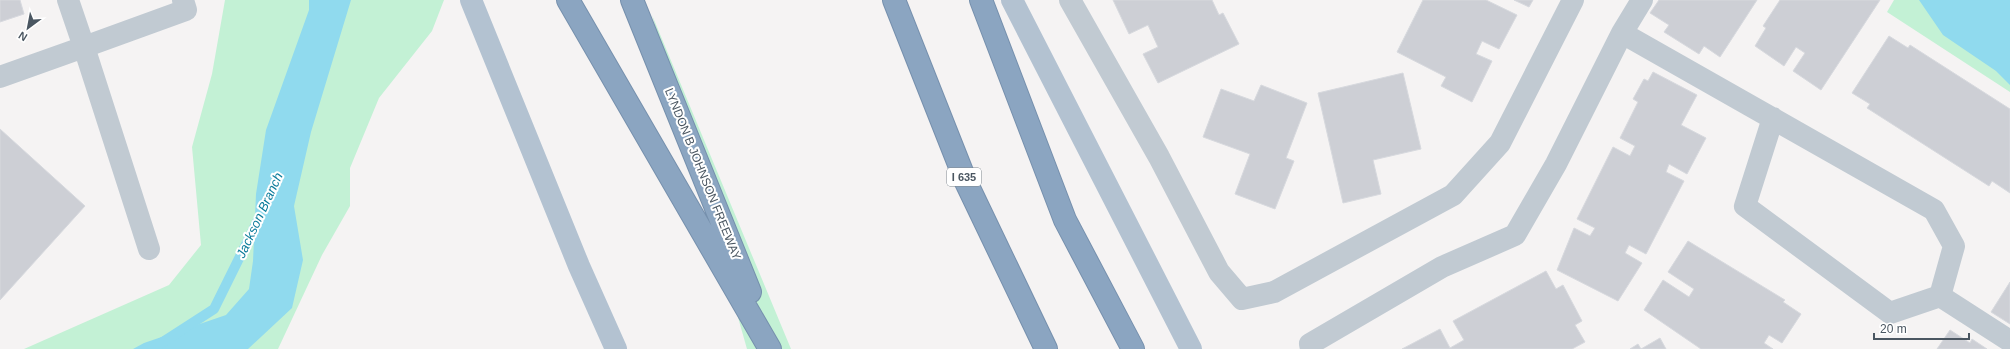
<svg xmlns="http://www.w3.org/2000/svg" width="2010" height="349" font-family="Helvetica,sans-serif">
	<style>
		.green { fill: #c3f1d5 }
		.water { fill: #90daee }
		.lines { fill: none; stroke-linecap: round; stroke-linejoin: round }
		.stream { stroke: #90daee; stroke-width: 10 }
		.building { fill: #cdcfd5; stroke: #d7d9de }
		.highway-casing { stroke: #7690ad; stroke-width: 24 }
		.minor { stroke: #c1cad2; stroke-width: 22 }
		.major { stroke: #b3c2d1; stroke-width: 22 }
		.highway { stroke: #8ba5c1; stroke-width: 22 }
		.labels { text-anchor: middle; stroke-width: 4; stroke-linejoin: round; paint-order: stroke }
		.shield { fill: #fff; stroke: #808990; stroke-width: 1 }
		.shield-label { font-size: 11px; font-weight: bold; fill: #4a5661 }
		.street-label { font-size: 12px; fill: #4a5661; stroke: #fff }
		.water-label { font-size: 13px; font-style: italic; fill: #0c7c9b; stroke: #fff }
	</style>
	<rect width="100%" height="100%" fill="#f5f3f3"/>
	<path class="green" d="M225 0H444L432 31 379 98 350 168V206L322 255 278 349H24L169 285 201 245 192 147 212 74Z
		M1894 0H2010V92L1887 12Z
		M652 15 791 349H747Z"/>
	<path class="water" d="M309 0H351L311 132 294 206 303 260 292 308 248 349H133L144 343 226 315 249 289 253 261 256 194 266 130 309 10Z
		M1919 0H2010V85L1996 71 1943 35Z"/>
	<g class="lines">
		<path class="stream" d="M152 349 214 309 260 216"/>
	</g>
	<path class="building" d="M0 0H20L24 14 0 22Z
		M1113 0H1212L1219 15 1223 13 1239 44 1158 83 1143 54 1158 47 1148 25 1129 34Z
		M1423 0H1486L1517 15 1499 49 1482 41 1476 54 1492 61 1472 102 1441 86 1446 77 1397 52Z
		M1514 0H1533L1529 7Z
		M1659 0H1757L1720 57 1704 46 1699 54 1664 32 1669 25 1650 13Z
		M1780 0H1880L1821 90 1793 71 1805 53 1796 47 1784 66 1755 46 1766 28 1763 26Z
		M1889 36 1908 48 1910 45 2010 109V193L1992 181 1989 186 1867 108 1870 104 1852 93Z
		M1653 72 1697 95 1681 125 1706 138 1687 174 1669 164 1666 172 1684 181 1646 254 1629 245 1625 253 1642 263 1618 301 1557 270 1574 228 1590 236 1595 228 1577 219 1613 147 1630 156 1635 146 1620 138 1638 102 1633 99 1644 79 1648 81Z
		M1403 73 1421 149 1373 160 1381 194 1343 203 1318 93Z
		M1261 85 1307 103 1286 158 1294 161 1275 209 1235 194 1250 154 1203 137 1221 89 1254 101Z
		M0 129 85 206 0 300Z
		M1688 241 1785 300 1783 302 1801 314 1782 343 1769 335 1764 343 1773 349H1701L1644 310 1663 280 1689 297 1694 289 1668 272Z
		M1546 271 1556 289 1563 285 1582 321 1575 325 1585 342 1572 349H1402L1440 329 1450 348 1464 340 1453 321Z
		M2010 282V324L1991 312Z
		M1950 330 1970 343 1972 339 1987 349H1937Z
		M1660 338 1666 349H1630L1638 344 1641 349Z"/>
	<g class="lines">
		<g class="highway-casing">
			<path id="highway" d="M568 0 770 349
				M632 0 750 292
				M894 0 966 182 1046 349
				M981 0 1065 220 1133 349"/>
		</g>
		<path class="minor" d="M1070 0 1159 157 1219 272 1242 299 1274 292 1453 195 1500 143 1573 0
			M1622 33 1642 0
			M0 77 84 47 68 0
			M1773 118 1745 206 1890 313 1940 296
			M149 249 84 47 186 10 183 0
			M1311 349 1310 344 1442 267 1515 235 1556 164 1622 33 1934 210 1954 246 1940 296 2010 341"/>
		<path class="major" d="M471 0 579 266 616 349
			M1012 0 1191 349"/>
		<use href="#highway" class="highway"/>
	</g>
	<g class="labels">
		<rect class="shield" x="947" y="168" width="34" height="18" rx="3"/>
		<g class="shield-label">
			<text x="964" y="181">I 635</text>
		</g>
		<g class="street-label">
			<text transform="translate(703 174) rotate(68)" y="4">LYNDON B JOHNSON FREEWAY</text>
		</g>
		<g class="water-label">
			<text transform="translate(259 215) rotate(-65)" y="5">Jackson Branch</text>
		</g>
	</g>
	<g transform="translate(28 28) rotate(212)" stroke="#ffffff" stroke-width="3" paint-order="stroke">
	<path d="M0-3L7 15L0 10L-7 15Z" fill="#4a5661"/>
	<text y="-6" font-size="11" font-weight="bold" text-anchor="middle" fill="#4a5661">N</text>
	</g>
	<path d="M1874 333v6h95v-6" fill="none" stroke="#4a5661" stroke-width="2"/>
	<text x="1880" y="333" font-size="12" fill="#4a5661" stroke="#ffffff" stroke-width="3" paint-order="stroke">20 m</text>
</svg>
